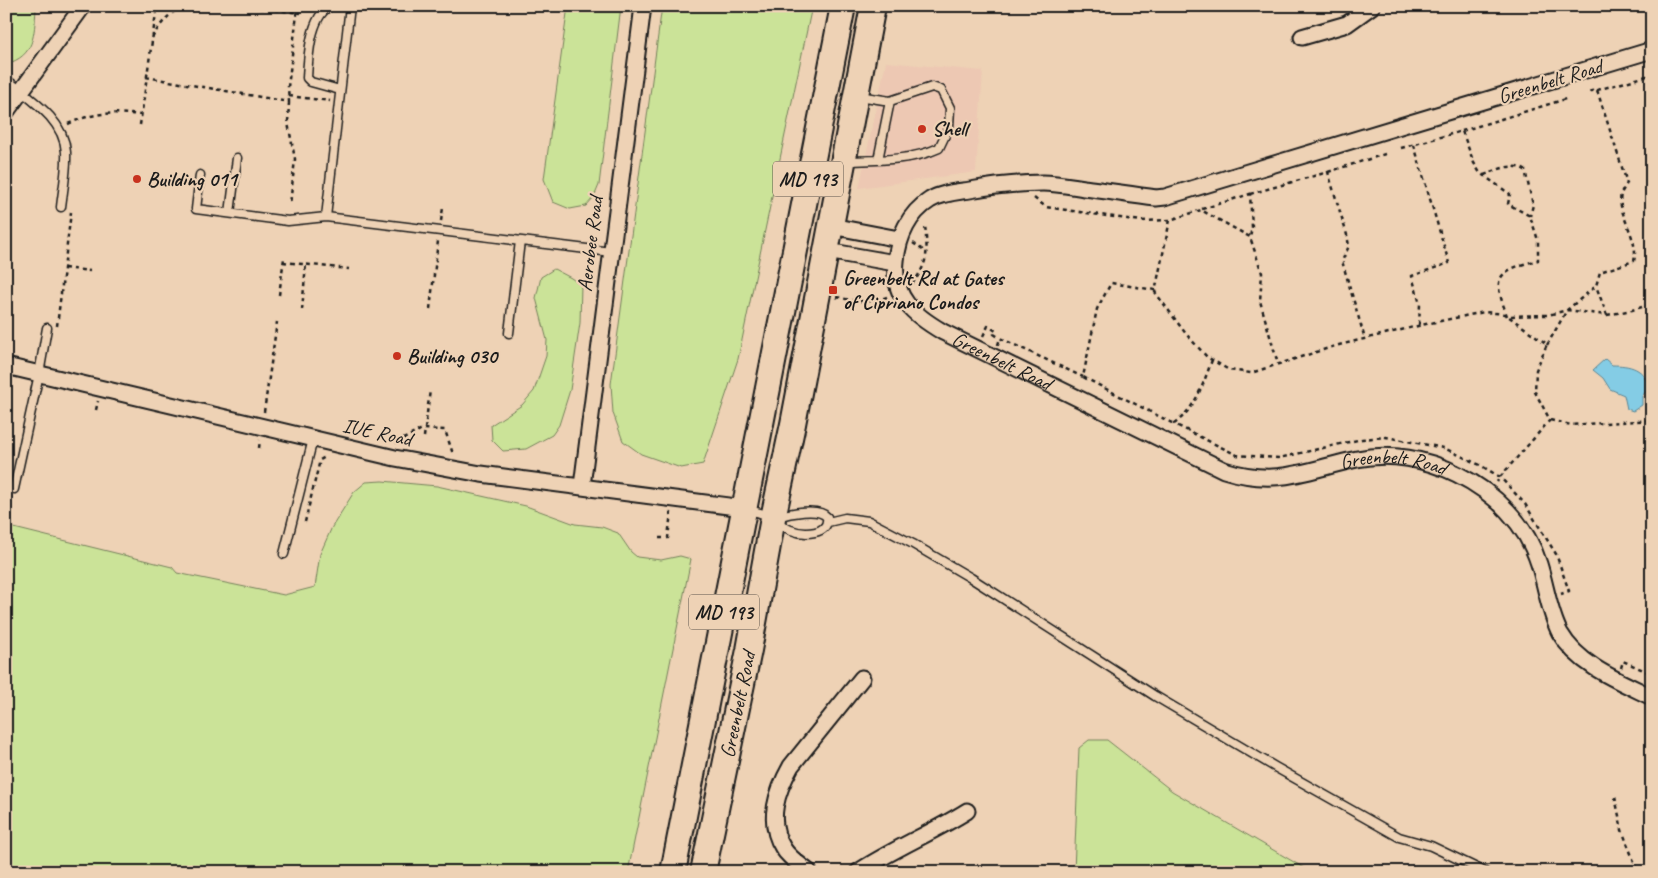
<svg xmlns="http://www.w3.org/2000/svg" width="1658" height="878" font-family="Caveat,sans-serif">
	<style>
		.built { fill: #edc8b3 }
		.green { fill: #cbe398; stroke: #74805a }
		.water { fill: #84cce5; stroke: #5a8695 }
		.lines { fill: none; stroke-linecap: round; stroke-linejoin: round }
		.service-casing { stroke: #1c1c1c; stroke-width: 11 }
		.minor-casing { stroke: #1c1c1c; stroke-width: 19 }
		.primary-casing { stroke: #1c1c1c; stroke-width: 28 }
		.path { stroke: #1c1c1c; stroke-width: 2.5; stroke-dasharray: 4 4; stroke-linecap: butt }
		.service { stroke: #eed2b5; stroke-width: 8 }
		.minor { stroke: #eed2b5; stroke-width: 15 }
		.primary { stroke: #eed2b5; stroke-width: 24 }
		.poi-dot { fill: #c8321e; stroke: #eed2b5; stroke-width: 2 }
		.labels { text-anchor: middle; stroke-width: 4.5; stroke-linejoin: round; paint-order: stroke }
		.shield { fill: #eed2b5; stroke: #5b534a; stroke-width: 1 }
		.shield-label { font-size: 20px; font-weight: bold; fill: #1c1c1c }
		.street-label { font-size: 21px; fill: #1c1c1c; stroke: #eed2b5 }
		.poi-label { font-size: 21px; font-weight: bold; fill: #1c1c1c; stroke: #eed2b5; text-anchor: start }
	</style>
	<rect width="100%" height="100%" fill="#eed2b5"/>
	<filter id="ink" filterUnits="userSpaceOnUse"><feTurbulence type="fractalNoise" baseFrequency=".02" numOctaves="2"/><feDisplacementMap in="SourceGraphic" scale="10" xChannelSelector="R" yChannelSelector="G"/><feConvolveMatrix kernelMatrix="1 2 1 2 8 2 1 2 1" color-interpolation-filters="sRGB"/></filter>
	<g filter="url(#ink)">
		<path class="built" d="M886 62 983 71 976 172 859 188Z"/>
		<path class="green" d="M6 6H35L36 9C34 35 35 56 6 64Z
			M568 6H621L599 185 594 197 586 206 570 209 553 202 544 179Z
			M662 6H812L738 359 703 464 681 468 641 454 623 441 613 413 611 384Z
			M554 269 571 278 581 285 580 323 570 390 559 425 552 435 526 449 503 451 492 440 491 425 522 405 534 391 546 356 547 340 536 298 541 277Z
			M382 481 437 486 526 506 575 524 602 527 618 533 631 552 637 557 661 560 680 556 691 559 628 872H6V526L172 567 177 573 284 595 315 587 320 554 332 527 354 492 366 482Z
			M1089 740H1107L1172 791 1311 872H1074L1079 748Z"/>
		<path class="water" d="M1605 359 1612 365C1630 365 1645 368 1649 388L1642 396V405L1633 411 1627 409 1624 395 1610 389 1603 378 1593 370Z"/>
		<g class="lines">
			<g class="service-casing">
				<path id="service" d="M330 6C310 17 308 57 307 78L311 82 340 90
					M6 79C30 99 64 119 66 152 67 170 63 189 61 207
					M878 160 890 101
					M845 161C876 160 911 161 939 148L949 127 950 108 941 90 932 87 890 101 859 96
					M200 175 196 209 288 221 326 217 350 6
					M230 213 237 158
					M326 217 611 252
					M509 333 520 241
					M14 489 39 374 47 328
					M748 510C756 512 767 514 774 519 780 523 784 528 791 530 803 535 830 535 827 517 819 507 789 513 777 517
					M828 522 845 518 869 521 913 544 971 578 1155 696 1275 767 1399 837 1431 846 1485 872
					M284 554 313 439"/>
			</g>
			<g class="minor-casing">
				<g id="minor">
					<path d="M1302 37 1347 24 1372 6"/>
					<path id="s1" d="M1652 50 1165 197 1156 198C1132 195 1108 191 1084 188 1071 186 1056 183 1043 183 1019 183 994 186 970 190 957 192 942 193 930 200 909 213 898 237 896 261 892 298 914 315 943 332L1224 470C1278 487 1306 470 1357 459 1390 452 1427 459 1457 474 1495 493 1526 523 1539 564 1546 586 1549 612 1560 633 1579 666 1619 681 1652 697"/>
					<path d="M6 112 83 6"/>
					<path d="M831 226 899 239"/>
					<path d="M827 251 895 263"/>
					<path d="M6 366 395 458 481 474 744 508"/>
					<path d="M582 486 643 6"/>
					<path d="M809 872C800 865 789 858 783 848 766 821 777 791 791 766L862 678"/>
					<path d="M858 872C893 849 932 833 967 811"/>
				</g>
			</g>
			<g class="primary-casing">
				<g id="primary">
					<path d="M673 872 843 6"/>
					<path id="s2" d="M703 872 749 650 773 518 793 424 873 6"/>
				</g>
			</g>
			<path class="path" d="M243 6 301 13
				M152 38C160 24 169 13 184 6
				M146 77 289 102 288 87 298 6
				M1597 90 1647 76 1652 88
				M289 96 330 101
				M289 102 288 123 295 159 290 205
				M68 124C94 112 113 112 141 115
				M140 125 157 6
				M1462 131 1569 98
				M1414 145 1449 263 1412 276 1420 304 1419 326
				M1401 148 1462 131 1474 163 1480 173 1510 194 1508 204 1530 216 1538 240V260C1525 264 1496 269 1499 288 1500 297 1504 307 1507 316L1548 315 1567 310 1596 286 1600 272 1634 261C1640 239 1616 213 1621 194 1622 191 1625 187 1627 183L1597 90 1586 92
				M1328 172 1385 154
				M1484 175C1497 170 1511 162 1525 170L1533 205 1530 216
				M1250 194 1328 172 1347 235 1349 246 1342 261 1365 339
				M1034 198 1046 207 1141 221 1170 220 1201 210 1250 237 1262 273 1260 301 1278 364
				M1202 209 1250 194 1252 227 1250 237
				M1170 220 1155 292 1186 334 1207 357 1229 370 1251 373 1335 346 1426 324 1484 312 1505 314 1547 344 1536 370 1535 392 1550 420 1500 477 1497 482
				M441 221 443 208
				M913 243 927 253
				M283 262 349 269
				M64 268 90 271
				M912 284C930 261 927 252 925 224
				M1155 290 1111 283 1097 309 1083 377 1174 424
				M279 295 284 258
				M836 297C856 301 867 304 887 297
				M430 309 438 241
				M302 310 306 264
				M1607 315 1632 310 1652 304
				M57 326 71 212
				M983 336 988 326 996 331 994 334 1000 338
				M998 345 1000 338 1083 377
				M1547 345 1567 310 1607 315 1596 286
				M1212 360C1203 384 1196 408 1174 424L1237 455 1279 458 1362 439 1386 437 1444 448 1480 465 1500 477 1525 504 1556 554 1569 591 1561 594
				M96 410 98 401
				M264 412 277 322
				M1550 420 1571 425 1652 420
				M424 437 430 390
				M396 443 422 429 445 430 453 454
				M259 448 260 440
				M305 522 320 460 325 457
				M659 538H668L671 512
				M1621 668 1623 661 1652 674
				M1615 797 1622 830 1638 872"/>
			<use href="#service" class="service"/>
			<use href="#minor" class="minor"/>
			<use href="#primary" class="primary"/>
		</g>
	</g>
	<g class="poi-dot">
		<circle cx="922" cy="129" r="5"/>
		<circle cx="137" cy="179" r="5"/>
		<rect x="828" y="285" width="10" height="10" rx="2.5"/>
		<circle cx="397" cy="356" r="5"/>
	</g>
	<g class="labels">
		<g class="shield">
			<rect x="773" y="161.5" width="70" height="35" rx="4"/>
			<rect x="689" y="594.5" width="70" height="35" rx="4"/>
		</g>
		<g class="shield-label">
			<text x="808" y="186">MD 193</text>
			<text x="724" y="619">MD 193</text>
		</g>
		<g class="street-label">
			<text transform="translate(1550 81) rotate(-17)" y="7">Greenbelt Road</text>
			<text transform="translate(590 244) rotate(-83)" y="7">Aerobee Road</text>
			<text dy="7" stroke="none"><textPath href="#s1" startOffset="976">Greenbelt Road</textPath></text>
			<text transform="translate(377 432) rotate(12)" y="7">IUE Road</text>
			<text dy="7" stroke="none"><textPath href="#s1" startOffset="1396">Greenbelt Road</textPath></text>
			<text dy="7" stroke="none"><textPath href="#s2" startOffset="171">Greenbelt Road</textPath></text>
		</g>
		<g class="poi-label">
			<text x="932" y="136">Shell</text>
			<text x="147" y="186">Building 011</text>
			<text x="843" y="285">Greenbelt Rd at Gates<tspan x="843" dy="24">of Cipriano Condos</tspan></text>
			<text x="407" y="363">Building 030</text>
		</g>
	</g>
	<rect width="1658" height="878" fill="none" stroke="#eed2b5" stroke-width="25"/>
	<rect x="12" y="12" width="1633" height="853" fill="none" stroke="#1c1c1c" stroke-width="2" filter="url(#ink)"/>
</svg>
